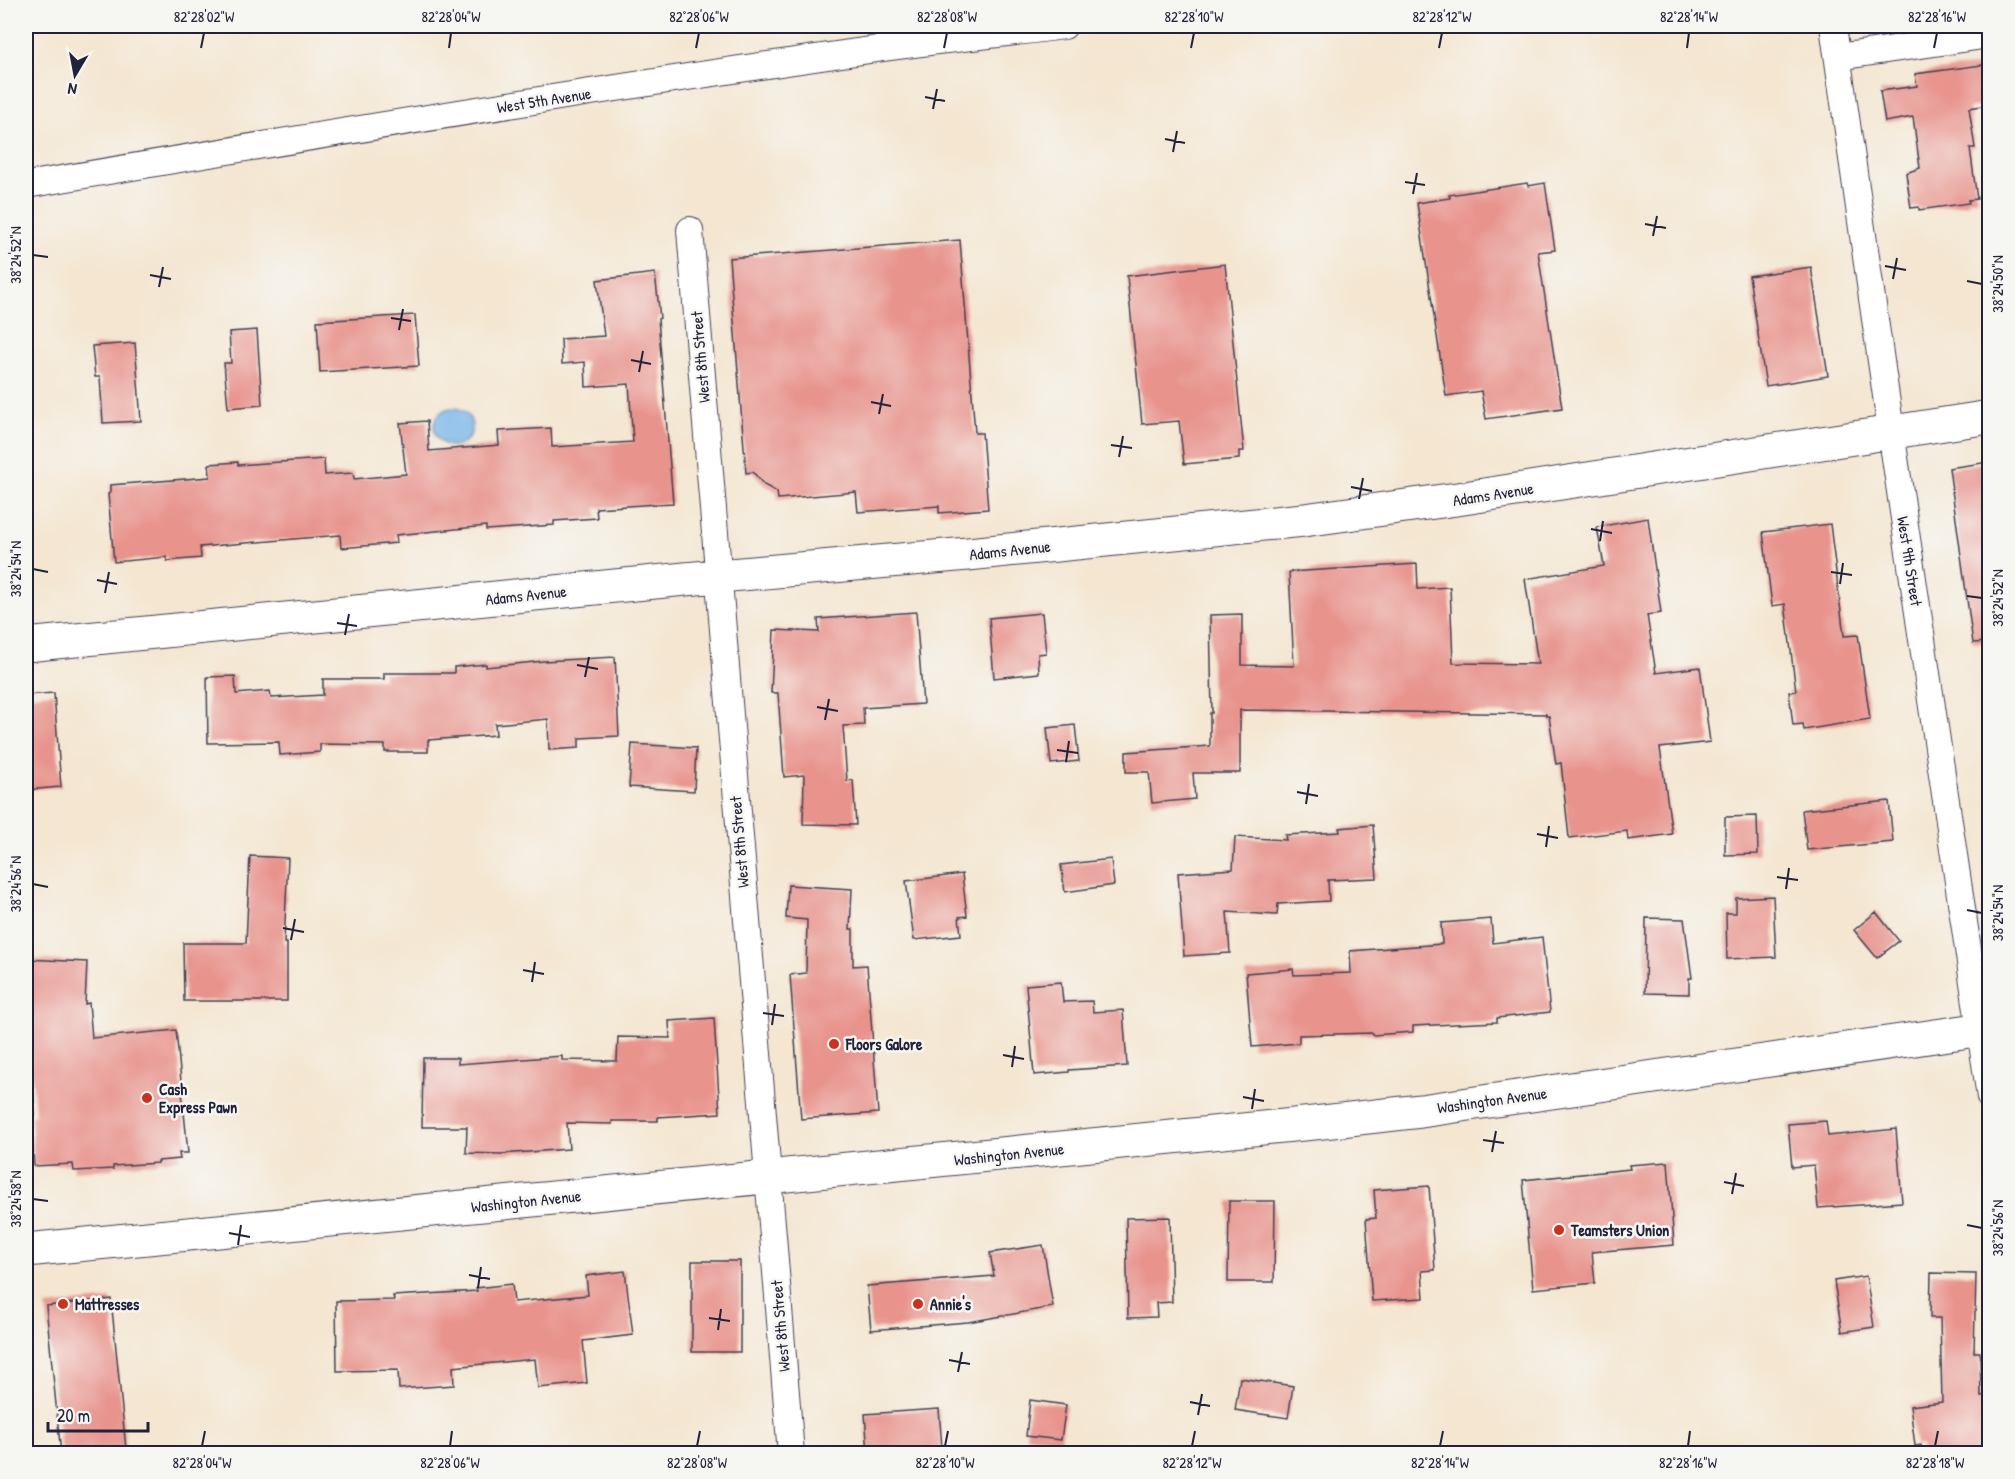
<svg xmlns="http://www.w3.org/2000/svg" width="2015" height="1479" font-family="'Patrick Hand',sans-serif">
	<style>
		.water { fill: #76b3e8; stroke: #4c6a92; stroke-width: 1.5 }
		.building { fill: #e8938c }
		.lines { fill: none; stroke-linecap: round; stroke-linejoin: round }
		.minor-casing { stroke: #423f52; stroke-width: 28 }
		.primary-casing { stroke: #423f52; stroke-width: 35 }
		.minor { stroke: #fff; stroke-width: 26 }
		.primary { stroke: #fff; stroke-width: 33 }
		.ticks { fill: none; stroke: #22223b; stroke-width: 2 }
		.poi-dot { fill: #c8321e; stroke: #f6f6f2; stroke-width: 2 }
		.labels { text-anchor: middle; stroke-width: 5; stroke-linejoin: round; paint-order: stroke }
		.street-label { font-size: 16px; fill: #22223b; stroke: #f6f6f2 }
		.poi-label { font-size: 16px; font-weight: bold; fill: #22223b; stroke: #f6f6f2; text-anchor: start }
		.neatline { fill: none; stroke: #22223b; stroke-width: 2 }
		.ticks-label { font-size: 15px; text-anchor: middle; fill: #22223b }
	</style>
	<rect width="100%" height="100%" fill="#f6f6f2"/>
	<filter id="ink" filterUnits="userSpaceOnUse"><feTurbulence type="fractalNoise" baseFrequency=".0167" numOctaves="2"/><feDisplacementMap in="SourceGraphic" scale="12" xChannelSelector="R" yChannelSelector="G"/><feConvolveMatrix kernelMatrix="1 2 1 2 8 2 1 2 1" color-interpolation-filters="sRGB"/></filter>
	<filter id="wash" filterUnits="userSpaceOnUse"><feTurbulence type="fractalNoise" baseFrequency=".008" numOctaves="4" result="noise"/><feDisplacementMap in="SourceGraphic" scale="24" xChannelSelector="R" yChannelSelector="G"/><feGaussianBlur stdDeviation="1.35" result="paint"/><feColorMatrix in="noise" values="0 0 0 0 0 0 0 0 0 0 0 0 0 0 0 0 0 1.4 0 .05"/><feComposite in="paint" operator="in"/></filter>
	<g filter="url(#wash)">
		<rect width="100%" height="100%" fill="#f4e6d1"/>
		<path class="water" d="M434 427a19 19 0 1 1 38 0a19 19 0 1 1-38 0Z"/>
		<g id="blocks">
			<path class="building" d="M1989 64V105L1969 108 1975 148H1970L1977 199 1968 200 1969 203 1919 210V207L1911 208 1906 173 1920 168 1913 117 1885 122 1880 91 1917 86 1915 74Z
				M1527 183 1528 186 1545 183 1555 250 1538 252 1562 408 1486 419 1481 391 1446 396 1417 203 1450 198 1449 195Z
				M960 240 975 433H982L988 509 939 513V506L858 512 856 492 778 499 777 492 764 485 753 472 746 473 729 258Z
				M1225 264 1244 451H1239V459L1184 464 1179 421 1142 424 1127 276Z
				M1811 267 1828 376 1766 386 1749 276Z
				M655 273 660 318 658 319 673 503 596 508 597 518 554 521V525L486 530V526L396 535 397 543 341 548 340 535 200 547 201 558 167 561V557L114 562 108 494 110 493V485L210 477 209 464 238 462V465L324 459 325 475 353 473 354 479 406 474 400 423 427 421 429 451 499 445 498 431 551 428 552 447 633 442 629 384 586 387 585 362 562 364 561 339 604 336 597 280Z
				M415 315 419 366 320 372 317 321Z
				M257 330 262 405 228 408 224 363H231L229 332Z
				M135 343 141 421 103 423 100 377H95L92 346Z
				M1989 462V642L1973 643 1949 468Z
				M1648 518 1661 613 1647 615 1656 673 1700 667 1710 742 1660 748 1672 834 1628 840 1627 831 1569 838 1561 763 1556 764 1549 716H1546V714L1240 710V773H1193L1195 799 1152 803 1149 772H1126V752L1210 746V713H1212L1210 615 1242 614V665L1294 666 1289 572 1417 564 1418 589 1450 587 1453 663 1538 664 1525 579 1604 566 1597 527Z
				M1830 524 1844 636 1858 635 1870 719 1804 730 1803 724 1793 725 1789 692 1796 691 1785 604 1772 606 1763 532Z
				M916 612 923 704 863 708 864 725 843 726 847 781 853 780 856 825 803 824 804 775 784 777 778 693H771L774 630 819 632 818 619Z
				M1042 613 1046 653 1038 654 1039 673 994 678 989 618Z
				M615 657 619 736 579 738V748L549 750 548 719 495 724 496 735 428 740V752H385V745L320 744V752L280 755 279 742 208 743 207 677 235 676 236 694 270 691 271 698 323 695V679H384V673H454V667L486 664V667L544 661Z
				M54 693 61 787 26 790V695Z
				M1075 725 1079 761 1051 764 1047 728Z
				M632 744 696 748 694 791 629 787Z
				M1889 801 1893 842 1807 850 1802 810Z
				M1757 816 1758 854 1725 855V817Z
				M1373 825 1377 878 1328 880 1329 901 1278 904 1277 915 1227 912 1230 953 1184 956 1178 873 1233 869 1235 837 1286 840 1285 835 1340 832 1339 828Z
				M250 856 288 858 284 943H287V1001H184L183 943H246Z
				M1111 859 1114 885 1065 892 1061 865Z
				M962 874 967 916 959 917 961 935 914 940 906 881Z
				M788 885 852 889 850 929H853V966L867 965 878 1113 801 1119 790 975 806 973 807 920 786 918Z
				M1773 896 1776 957 1727 959 1726 913H1736V898Z
				M1876 912 1899 941 1877 958 1854 930Z
				M1646 918 1684 919 1692 978H1689V994L1645 993Z
				M1491 919 1493 943 1542 937 1550 1012 1497 1018V1022L1413 1026V1032L1373 1035V1033L1299 1035V1043L1252 1047 1246 973 1293 969 1294 975 1351 973 1350 951 1442 944 1441 923Z
				M26 959 87 962 85 1004 89 1003 92 1038 176 1030 188 1153H179L180 1159 158 1161V1163L113 1166V1169L74 1171 73 1164 34 1166 31 1116H35L30 1048H27Z
				M1061 982 1063 1002 1092 1001 1093 1012 1123 1010 1127 1066 1069 1070V1072L1034 1075 1026 985Z
				M714 1018 720 1113 658 1117V1121H612V1124L567 1123 569 1149 501 1154 466 1153 467 1127H422L423 1058H458V1064L562 1056V1060L617 1061 618 1037 670 1038 669 1021Z
				M1826 1121 1828 1136 1896 1129 1902 1202 1818 1208 1814 1165 1792 1167 1788 1124Z
				M1668 1162 1674 1245 1592 1252 1595 1283 1533 1289 1523 1180 1630 1169 1629 1165Z
				M1429 1186 1435 1270 1422 1271 1424 1298 1372 1301 1366 1219 1376 1218 1374 1190Z
				M1229 1201H1275L1274 1282H1228Z
				M1170 1217 1172 1302 1156 1303 1157 1317 1128 1318 1126 1218Z
				M1043 1245 1053 1307 968 1322 871 1330 867 1286 994 1276 990 1253Z
				M692 1261H740V1352H692Z
				M625 1271 633 1335 583 1341 587 1383 538 1388 535 1359 453 1367 454 1385 399 1389 398 1370 337 1371 336 1301 394 1300 393 1296 477 1291 476 1288 512 1284 514 1302 588 1295 586 1276Z
				M1931 1273 1976 1274 1974 1352H1980L1981 1396 1989 1395V1454H1922L1921 1445 1915 1446 1910 1406 1942 1402 1940 1318H1930Z
				M1866 1276 1874 1327 1842 1332 1834 1281Z
				M111 1299 126 1449 61 1454 46 1306Z
				M1240 1378 1293 1386 1288 1418 1235 1410Z
				M1030 1400 1066 1405 1061 1440 1026 1436Z
				M939 1409 942 1448 868 1453 865 1414Z"/>
		</g>
	</g>
	<g filter="url(#ink)">
		<use href="#blocks" fill-opacity="0" stroke="#423f52" stroke-width="1.5"/>
		<g class="lines">
			<g class="minor-casing">
				<path id="minor" d="M1833 26 1891 431 1990 1097
					M1838 57 1990 35
					M26 185C313 136 602 88 891 47 948 39 1006 34 1064 26
					M690 230 791 1454"/>
			</g>
			<g class="primary-casing">
				<path id="primary" d="M26 645 685 579 968 554 1304 520 1464 498 1990 417
					M26 1250 1314 1123 1421 1111 1990 1028"/>
			</g>
			<use href="#minor" class="minor"/>
			<use href="#primary" class="primary"/>
		</g>
	</g>
	<path class="ticks" d="M201 48 204 33M449 48 451 33M696 48 699 33M944 48 947 33M1191 48 1194 33M1439 48 1442 33M1687 48 1689 33M1934 48 1937 33M925 97 945 101M933 109 937 89M1165 139 1185 143M1173 152 1177 131M1405 182 1425 185M1413 194 1417 173M1645 224 1666 228M1653 236 1657 216M33 255 48 257M1885 266 1906 270M150 275 171 279M1893 279 1897 258M1967 281 1982 284M159 287 163 267M391 318 411 321M399 330 403 309M631 360 651 364M639 372 643 351M871 402 891 406M879 414 883 394M1111 445 1132 448M1119 457 1123 436M1351 487 1372 491M1359 499 1363 478M1591 529 1612 533M1600 541 1603 521M33 569 48 572M1831 572 1852 575M97 580 117 584M1840 584 1843 563M105 593 109 572M1967 596 1982 598M337 623 357 626M345 635 349 614M577 665 598 669M585 677 589 657M817 707 838 711M825 720 829 699M1057 750 1078 753M1066 762 1069 741M1297 792 1318 796M1306 804 1309 784M1537 834 1558 838M1546 847 1549 826M1777 877 1798 880M33 884 48 887M1786 889 1789 868M1967 910 1982 913M283 928 304 932M291 940 295 919M523 970 544 974M532 982 535 962M763 1013 784 1016M772 1025 775 1004M1003 1055 1024 1059M1012 1067 1015 1046M1243 1097 1264 1101M1252 1109 1255 1089M1483 1140 1504 1143M1492 1152 1496 1131M1724 1182 1744 1186M1732 1194 1736 1173M33 1199 48 1201M1967 1225 1982 1228M229 1233 250 1237M238 1245 241 1225M469 1275 490 1279M478 1288 481 1267M709 1318 730 1321M718 1330 721 1309M949 1360 970 1364M958 1372 962 1352M1190 1402 1210 1406M1198 1415 1202 1394M202 1446 205 1431M450 1446 452 1431M697 1446 700 1431M945 1446 948 1431M1192 1446 1195 1431M1440 1446 1443 1431M1688 1446 1690 1431M1935 1446 1938 1431"/>
	<g class="poi-dot">
		<circle cx="834" cy="1044" r="6"/>
		<circle cx="147" cy="1098" r="6"/>
		<circle cx="1559" cy="1230" r="6"/>
		<circle cx="63" cy="1304" r="6"/>
		<circle cx="918" cy="1304" r="6"/>
	</g>
	<g class="labels">
		<g class="street-label">
			<text transform="translate(544 100) rotate(-9)" y="6">West 5th Avenue</text>
			<text transform="translate(700 357) rotate(-95)" y="6">West 8th Street</text>
			<text transform="translate(1493 494) rotate(-9)" y="6">Adams Avenue</text>
			<text transform="translate(1010 550) rotate(-6)" y="6">Adams Avenue</text>
			<text transform="translate(1910 561) rotate(81)" y="6">West 9th Street</text>
			<text transform="translate(526 595) rotate(-6)" y="6">Adams Avenue</text>
			<text transform="translate(739 842) rotate(-95)" y="6">West 8th Street</text>
			<text transform="translate(1492 1100) rotate(-8)" y="6">Washington Avenue</text>
			<text transform="translate(1009 1154) rotate(-6)" y="6">Washington Avenue</text>
			<text transform="translate(526 1201) rotate(-6)" y="6">Washington Avenue</text>
			<text transform="translate(780 1326) rotate(-95)" y="6">West 8th Street</text>
		</g>
		<g class="poi-label">
			<text x="846" y="1050">Floors Galore</text>
			<text x="159" y="1095">Cash<tspan x="159" dy="18">Express Pawn</tspan></text>
			<text x="1571" y="1236">Teamsters Union</text>
			<text x="75" y="1310">Mattresses</text>
			<text x="930" y="1310">Annie's</text>
		</g>
	</g>
	<rect width="2015" height="1479" fill="none" stroke="#f6f6f2" stroke-width="66"/>
	<g transform="translate(75 75) rotate(190)" stroke="#f6f6f2" stroke-width="4.5" paint-order="stroke">
	<path d="M0-4.5L10 22L0 15L-10 22Z" fill="#22223b"/>
	<text y="-9" font-size="16" font-weight="bold" text-anchor="middle" fill="#22223b">N</text>
	</g>
	<path d="M48 1422v9h100v-9" fill="none" stroke="#22223b" stroke-width="3"/>
	<text x="57" y="1422" font-size="18" fill="#22223b" stroke="#f6f6f2" stroke-width="4.5" paint-order="stroke">20 m</text>
	<rect x="33" y="33" width="1949" height="1413" class="neatline"/>
	<g class="ticks-label">
		<text x="204" y="22">82°28'02"W</text>
		<text x="451" y="22">82°28'04"W</text>
		<text x="699" y="22">82°28'06"W</text>
		<text x="947" y="22">82°28'08"W</text>
		<text x="1194" y="22">82°28'10"W</text>
		<text x="1442" y="22">82°28'12"W</text>
		<text x="1689" y="22">82°28'14"W</text>
		<text x="1937" y="22">82°28'16"W</text>
		<text transform="translate(16 255) rotate(-90)" y="5">38°24'52"N</text>
		<text transform="translate(1998 284) rotate(-90)" y="5">38°24'50"N</text>
		<text transform="translate(16 569) rotate(-90)" y="5">38°24'54"N</text>
		<text transform="translate(1998 598) rotate(-90)" y="5">38°24'52"N</text>
		<text transform="translate(16 884) rotate(-90)" y="5">38°24'56"N</text>
		<text transform="translate(1998 913) rotate(-90)" y="5">38°24'54"N</text>
		<text transform="translate(16 1199) rotate(-90)" y="5">38°24'58"N</text>
		<text transform="translate(1998 1228) rotate(-90)" y="5">38°24'56"N</text>
		<text x="202" y="1468">82°28'04"W</text>
		<text x="450" y="1468">82°28'06"W</text>
		<text x="697" y="1468">82°28'08"W</text>
		<text x="945" y="1468">82°28'10"W</text>
		<text x="1192" y="1468">82°28'12"W</text>
		<text x="1440" y="1468">82°28'14"W</text>
		<text x="1688" y="1468">82°28'16"W</text>
		<text x="1935" y="1468">82°28'18"W</text>
	</g>
</svg>
